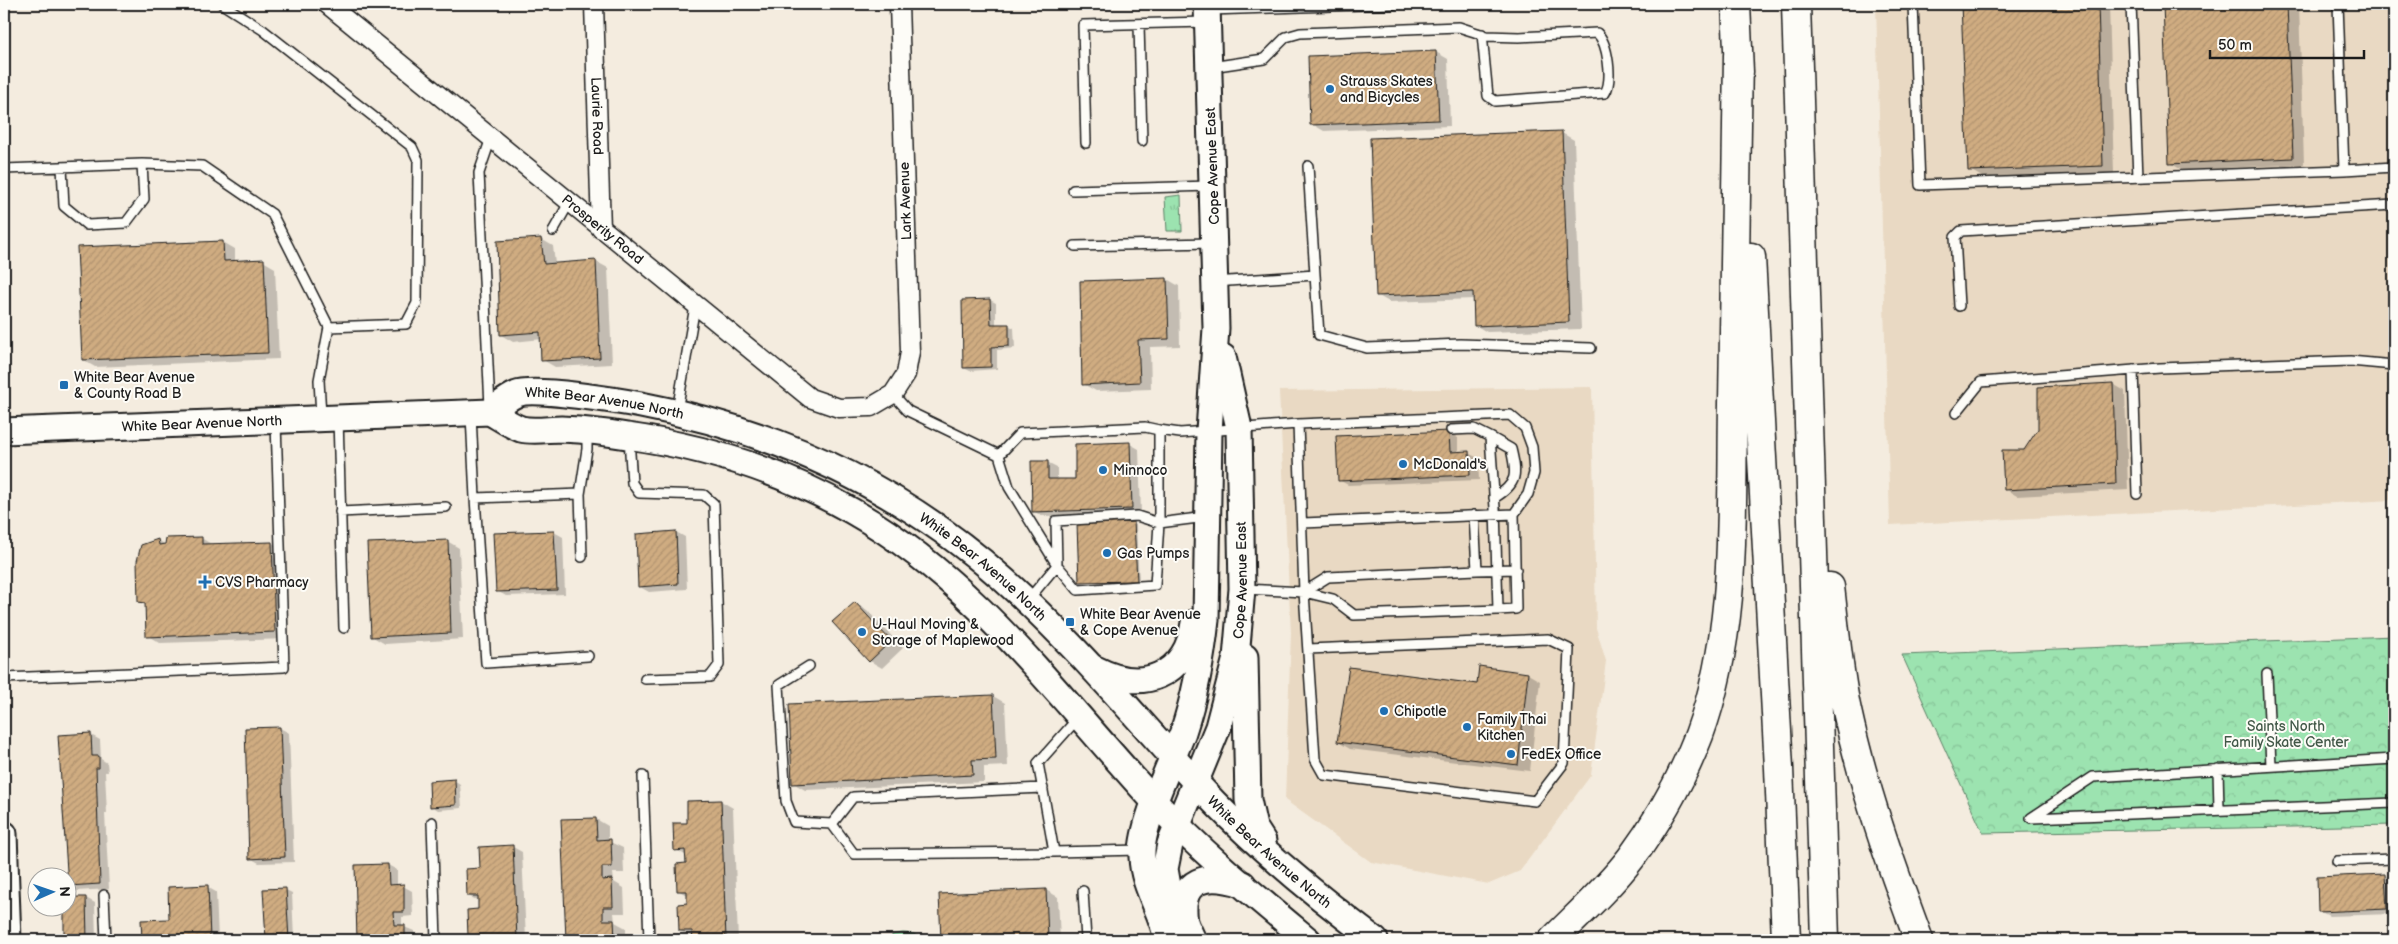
<svg xmlns="http://www.w3.org/2000/svg" width="2398" height="944" font-family="'Balsamiq Sans',sans-serif">
	<style>
		.built { fill: #e9d9c3 }
		.grass { fill: url(#grass-tufts); stroke: #5c8066 }
		.park { fill: url(#park-crowns); stroke: #5c8066 }
		.shadow { fill: #0003 }
		.building { fill: url(#building-hatch); stroke: #1c1c1c }
		.lines { fill: none; stroke-linecap: round; stroke-linejoin: round }
		.lane-casing { stroke: #1c1c1c; stroke-width: 12 }
		.street-casing { stroke: #1c1c1c; stroke-width: 21 }
		.secondary-casing { stroke: #1c1c1c; stroke-width: 29 }
		.highway-casing { stroke: #1c1c1c; stroke-width: 31 }
		.lane { stroke: #fdfcf7; stroke-width: 9 }
		.street { stroke: #fdfcf7; stroke-width: 18 }
		.secondary { stroke: #fdfcf7; stroke-width: 25 }
		.highway { stroke: #fdfcf7; stroke-width: 28 }
		.poi-dot { fill: #1f6fb2; stroke: #fdfcf7; stroke-width: 2 }
		.labels { text-anchor: middle; stroke-width: 4; stroke-linejoin: round; paint-order: stroke }
		.poi-label { font-size: 14px; fill: #1c1c1c; stroke: #fdfcf7; text-anchor: start }
		.street-label { font-size: 14px; fill: #1c1c1c; stroke: #fdfcf7 }
		.park-label { font-size: 14px; fill: #425848; stroke: #fdfcf7 }
	</style>
	<defs>
		<pattern id="grass-tufts" width="24" height="20" patternUnits="userSpaceOnUse" patternTransform="scale(1.25)"><rect width="24" height="20" fill="#9ce3b0"/><path d="M3 7l-1-3M5 7V3M7 7l1-3M15 17l-1-3M17 17v-4M19 17l1-3" fill="none" stroke="#86c297"/></pattern>
		<pattern id="park-crowns" width="20" height="18" patternUnits="userSpaceOnUse" patternTransform="scale(1.25)"><rect width="20" height="18" fill="#9ce3b0"/><path d="M2 6a3 3 0 1 1 6 0M12 15a3 3 0 1 1 6 0" fill="none" stroke="#86c297"/></pattern>
		<pattern id="building-hatch" width="6" height="6" patternUnits="userSpaceOnUse" patternTransform="scale(1.25)"><rect width="6" height="6" fill="#cfac81"/><path d="M-1 1l2-2M0 6l6-6M5 7l2-2" fill="none" stroke="#b1936f"/></pattern>
	</defs>
	<rect width="100%" height="100%" fill="#f4ecdf"/>
	<filter id="ink" filterUnits="userSpaceOnUse"><feTurbulence type="fractalNoise" baseFrequency=".02" numOctaves="2"/><feDisplacementMap in="SourceGraphic" scale="10" xChannelSelector="R" yChannelSelector="G"/><feConvolveMatrix kernelMatrix="1 2 1 2 8 2 1 2 1" color-interpolation-filters="sRGB"/></filter>
	<g filter="url(#ink)">
		<path class="built" d="M1876 4H2394V500L1890 525Z
			M1592 387 1596 628 1606 661 1591 775 1520 871 1489 884 1371 862 1285 800 1291 633 1279 391Z"/>
		<path class="grass" d="M1181 195 1182 231H1167L1165 197Z"/>
		<path class="park" d="M2394 636V825L1983 833 1902 655Z
			M903 933 914 934 922 940H892V935Z"/>
		<path class="shadow" d="M1962 4H2109L2114 173 1982 177 1970 170Z
			M2165 4H2299L2304 164 2182 170 2170 163Z
			M1436 52 1448 59 1450 126 1324 131 1312 124Z
			M1562 133 1574 140 1581 329 1487 332 1475 325 1474 299 1389 302 1377 295Z
			M541 239 553 246 555 264 595 261 608 268 612 364 555 367 543 360 542 339 513 342 501 335Z
			M223 242 235 249V262L263 261 275 268 279 359 95 367 83 360Z
			M1167 279 1179 286 1180 346 1150 347 1151 389 1096 391 1083 384Z
			M990 300 996 303V325H1008L1014 328 1015 348 997 350V369L970 371 964 368Z
			M2113 384 2125 391 2128 490 2017 496 2005 489 2024 451Z
			M1449 432 1458 438V453H1468L1478 458 1479 480 1348 485 1339 480Z
			M1130 444 1139 449 1141 514 1042 516 1033 511 1047 462 1057 467V480H1076V445Z
			M1134 524 1136 525 1139 582H1081Z
			M554 532 563 537 565 594 506 596 497 591Z
			M676 532 685 537 687 589 649 592 640 587Z
			M201 538 213 545 272 543 284 550 287 639 160 643 148 636 147 606 139 602 158 540 166 545Z
			M447 541 459 548 463 639 385 644 373 637Z
			M855 603 867 610 903 648 882 668 870 661Z
			M1528 674 1540 681 1530 771 1350 749 1338 742 1478 685Z
			M993 696 1005 703 1008 766 984 767V782L805 790 793 783Z
			M280 728 289 733 294 862 259 863 250 858Z
			M91 735 100 740 101 759 107 763 108 772H105L107 814H105L109 889 76 891 68 886 59 737Z
			M454 780 460 784 462 808 438 810 432 806Z
			M721 801 733 808 738 940H694V938L680 931 688 905V896L678 890 687 864V856L676 850 689 824Z
			M596 819 608 826V841L623 848 624 873H613L614 882 624 888 625 913H614L615 922 626 928V940H567L563 820Z
			M513 847 522 852 526 940H477L469 936 480 910 479 901 468 896 481 870Z
			M388 865 397 870V886H403L412 891 413 916 402 917V926L414 931V940H358L356 866Z
			M2385 875 2394 881V914L2329 916 2319 911 2318 878Z
			M207 887 216 892 218 940H143V922L170 921Z
			M286 890 292 893 294 940H267L264 891Z
			M1046 890 1058 897 1060 940H943L940 895Z
			M68 898H86L95 903 96 940H66L65 906H68Z"/>
		<path class="building" d="M1961 4H2098L2103 166 1968 171Z
			M2163 4H2287L2293 158 2169 164Z
			M1436 51 1439 120 1310 125 1308 56Z
			M1562 131 1569 322 1474 326 1473 292 1376 296 1370 138Z
			M541 238 544 264 596 260 600 358 541 361 540 332 500 335 497 241Z
			M223 241 224 261 264 259 268 353 82 360 77 247Z
			M1167 278 1169 339 1138 340 1140 382 1082 385 1080 281Z
			M990 299 991 324H1009V346L991 347V367L963 368 962 300Z
			M2113 383 2116 484 2004 490 2002 450H2024L2038 429V387Z
			M1449 431 1450 452 1469 451 1470 475 1338 481 1336 436Z
			M1130 442 1132 509 1032 512 1031 461H1048V479H1075V444Z
			M1134 522 1137 581 1079 582 1077 524Z
			M554 531 557 590 496 592 493 533Z
			M676 531 678 584 638 587 636 534Z
			M202 537V544L272 542 275 632 146 637 145 603 138 602 137 561 141 545 158 539 159 545 165 544 166 538Z
			M448 540 451 633 371 637 367 543Z
			M855 602 891 641 869 662 832 622Z
			M1479 666 1528 673 1518 765 1337 742 1349 667 1477 684Z
			M993 695 996 759 972 760 973 775 792 784 789 704Z
			M280 727 285 857 249 859 245 728Z
			M91 733 92 756H99V768H96L100 884 68 886 58 735Z
			M455 779 456 805 430 807 429 781Z
			M721 800 726 940H693L692 931H679L678 904 687 903V891H677L676 864 686 863 685 850 674 851 673 823H687V801Z
			M596 818 597 840 611 839 612 867H602V880L612 879 613 907H603V920H614L615 940H566L561 819Z
			M513 845 517 940H483V936H468L467 910 478 909V896H467L466 869 480 868 479 847Z
			M388 864 389 885 404 884V912H393L394 925H405V940H357L355 865Z
			M2385 874 2387 909 2318 912 2317 877Z
			M208 885 210 940H142L141 920 169 919 168 887Z
			M286 888 289 940H266L263 889Z
			M1046 889 1048 940H941L939 894Z
			M68 897H86L87 940H64V906H68Z"/>
		<g class="lines">
			<g class="lane-casing">
				<path id="lane" d="M1913 4 1920 185 2344 170
					M2131 4 2138 177
					M2338 4 2344 170 2394 167
					M1210 10 1394 4
					M1139 24 1142 141
					M1211 67 1264 59 1286 37 1300 33 1459 27C1468 30 1478 33 1486 36L1519 37 1597 33C1608 43 1613 80 1605 93L1495 101 1488 96 1482 34
					M1086 143 1083 25 1207 22
					M142 164 202 166 272 214 329 327 406 324 417 303 418 160 412 147 263 30 222 4
					M1308 166 1315 275
					M4 169 142 164 144 199 126 223 87 225 64 206 62 167
					M1073 190 1210 186
					M553 231 569 203
					M1075 246 1211 243
					M1215 282 1315 275 1319 335 1367 348 1460 344 1591 348
					M1959 306 1955 237 1961 231 2394 205
					M2133 370 2137 494
					M893 394 908 411 999 455
					M490 407 479 173 491 138
					M677 411 695 306
					M1956 413 1981 382 2160 368 2350 361 2394 365
					M471 415 475 498 580 494 587 449V432
					M321 416 319 380 329 327
					M338 418 344 628
					M1298 424 1510 415 1525 428 1532 447 1534 473 1528 494 1514 514 1516 609 1498 610
					M1159 430 1145 427 1020 433 999 455 1009 487 1057 565 1078 590 1155 585 1159 523 1206 517
					M1490 437 1511 449C1517 474 1518 484 1494 498
					M629 439 632 483 639 493 704 495 714 504 719 665 710 677 645 679
					M580 494 582 557
					M475 498 486 663 588 656
					M340 512 446 507
					M1303 523 1514 514
					M1477 570 1516 569
					M1304 592 1315 759 1324 775 1535 801 1564 763 1569 649 1548 639 1308 649
					M1304 592 1333 599 1354 615 1498 610 1495 508 1490 437 1474 429 1451 430
					M1304 592 1328 577 1477 570 1474 515
					M1028 600 1057 565 1056 521 1137 516 1159 523V430L1180 433 1298 424 1304 592 1245 589
					M809 666 779 685 786 801 794 822 832 824 854 854 1054 852 1038 763 1079 717
					M2267 674 2271 766
					M4 678 284 667 276 423
					M2218 769 2219 810
					M643 776 649 940
					M2031 818 2093 777 2394 759
					M2032 818 2394 803
					M432 822 436 940
					M832 824 853 797 1043 788
					M1054 852 1141 850
					M2337 861 2394 859
					M1083 891 1086 940
					M104 895 106 940"/>
			</g>
			<g class="street-casing">
				<g id="street">
					<path id="s1" d="M327 4 810 398 839 408 871 407 893 394 906 374 910 352 899 4"/>
					<path id="s2" d="M594 4 601 229"/>
				</g>
			</g>
			<g class="secondary-casing">
				<g id="secondary">
					<path id="s3" d="M490 412C498 406 507 398 517 394 533 387 620 401 641 405 778 431 900 487 1004 580 1080 648 1144 728 1214 802 1263 852 1319 898 1375 940"/>
					<path id="s4" d="M4 431 490 412C499 417 510 425 521 429 533 432 549 429 561 429 583 430 605 432 627 436 706 447 782 471 852 511 976 581 1059 698 1154 801 1200 851 1255 896 1308 940"/>
					<path d="M1245 657 1248 800 1254 827 1263 841"/>
					<path d="M1096 669C1142 693 1186 677 1194 623"/>
					<path d="M4 834 8 940"/>
					<path d="M1185 922C1178 877 1207 873 1243 884"/>
					<path d="M1167 940C1162 911 1143 887 1142 857 1140 825 1171 764 1183 732 1195 696 1202 658 1206 620L1209 431 1216 328 1207 4"/>
					<path id="s5" d="M1193 940 1168 886 1165 869 1170 844 1218 727 1236 658 1242 589 1239 428 1223 357"/>
				</g>
			</g>
			<g class="highway-casing">
				<path id="highway" d="M1736 4 1739 72
					M1796 4 1825 940
					M1751 257 1779 768 1786 940
					M1830 587C1835 628 1838 671 1847 711 1864 789 1891 865 1919 940
					M1553 940C1579 914 1608 888 1631 858 1659 820 1682 779 1699 735 1738 629 1731 514 1733 404 1734 287 1736 171 1738 55"/>
			</g>
			<use href="#lane" class="lane"/>
			<use href="#street" class="street"/>
			<use href="#secondary" class="secondary"/>
			<use href="#highway" class="highway"/>
		</g>
	</g>
	<g class="poi-dot">
		<circle cx="1330" cy="89" r="5"/>
		<rect x="59" y="380" width="10" height="10" rx="2.5"/>
		<circle cx="1403" cy="464" r="5"/>
		<circle cx="1103" cy="470" r="5"/>
		<circle cx="1107" cy="553" r="5"/>
		<path d="M202.5 574.5h5v5h5v5h-5v5h-5v-5h-5v-5h5z"/>
		<rect x="1065" y="617" width="10" height="10" rx="2.5"/>
		<circle cx="862" cy="632" r="5"/>
		<circle cx="1384" cy="711" r="5"/>
		<circle cx="1467" cy="727" r="5"/>
		<circle cx="1511" cy="754" r="5"/>
	</g>
	<g class="labels">
		<g class="poi-label">
			<text x="1340" y="86">Strauss Skates<tspan x="1340" dy="16">and Bicycles</tspan></text>
			<text x="74" y="382">White Bear Avenue<tspan x="74" dy="16">&amp; County Road B</tspan></text>
			<text x="1413" y="469">McDonald's</text>
			<text x="1113" y="475">Minnoco</text>
			<text x="1117" y="558">Gas Pumps</text>
			<text x="215" y="587">CVS Pharmacy</text>
			<text x="1080" y="619">White Bear Avenue<tspan x="1080" dy="16">&amp; Cope Avenue</tspan></text>
			<text x="872" y="629">U-Haul Moving &amp;<tspan x="872" dy="16">Storage of Maplewood</tspan></text>
			<text x="1394" y="716">Chipotle</text>
			<text x="1477" y="724">Family Thai<tspan x="1477" dy="16">Kitchen</tspan></text>
			<text x="1521" y="759">FedEx Office</text>
		</g>
		<g class="street-label">
			<text dy="5" stroke="none"><textPath href="#s2" startOffset="112">Laurie Road</textPath></text>
			<text transform="translate(1212 166) rotate(-92)" y="5">Cope Avenue East</text>
			<text transform="translate(905 201) rotate(-92)" y="5">Lark Avenue</text>
			<text dy="5" stroke="none"><textPath href="#s1" startOffset="356">Prosperity Road</textPath></text>
			<text dy="5" stroke="none"><textPath href="#s3" startOffset="121">White Bear Avenue North</textPath></text>
			<text dy="5" stroke="none"><textPath href="#s4" startOffset="198">White Bear Avenue North</textPath></text>
			<text dy="5" stroke="none"><textPath href="#s3" startOffset="541">White Bear Avenue North</textPath></text>
			<text dy="5" stroke="none"><textPath href="#s5" startOffset="378">Cope Avenue East</textPath></text>
			<text dy="5" stroke="none"><textPath href="#s3" startOffset="946">White Bear Avenue North</textPath></text>
		</g>
		<g class="park-label">
			<text x="2286" y="731">Saints North<tspan x="2286" dy="16">Family Skate Center</tspan></text>
		</g>
	</g>
	<rect width="2398" height="944" fill="none" stroke="#fdfcf7" stroke-width="20"/>
	<rect x="10" y="10" width="2378" height="924" fill="none" stroke="#1c1c1c" stroke-width="2" filter="url(#ink)"/>
	<g transform="translate(52 892) rotate(88)"><circle r="24" fill="#fdfcf7" stroke="#a3a29f"/>
	<path d="M0-4L9 19L0 12L-9 19Z" fill="#1f6fb2"/>
	<text y="-8" font-size="14" font-weight="bold" text-anchor="middle" fill="#1c1c1c">N</text>
	</g>
	<path d="M2210 50v8h154v-8" fill="none" stroke="#1c1c1c" stroke-width="2.5"/>
	<text x="2218" y="50" font-size="15" fill="#1c1c1c" stroke="#fdfcf7" stroke-width="4" paint-order="stroke">50 m</text>
</svg>
